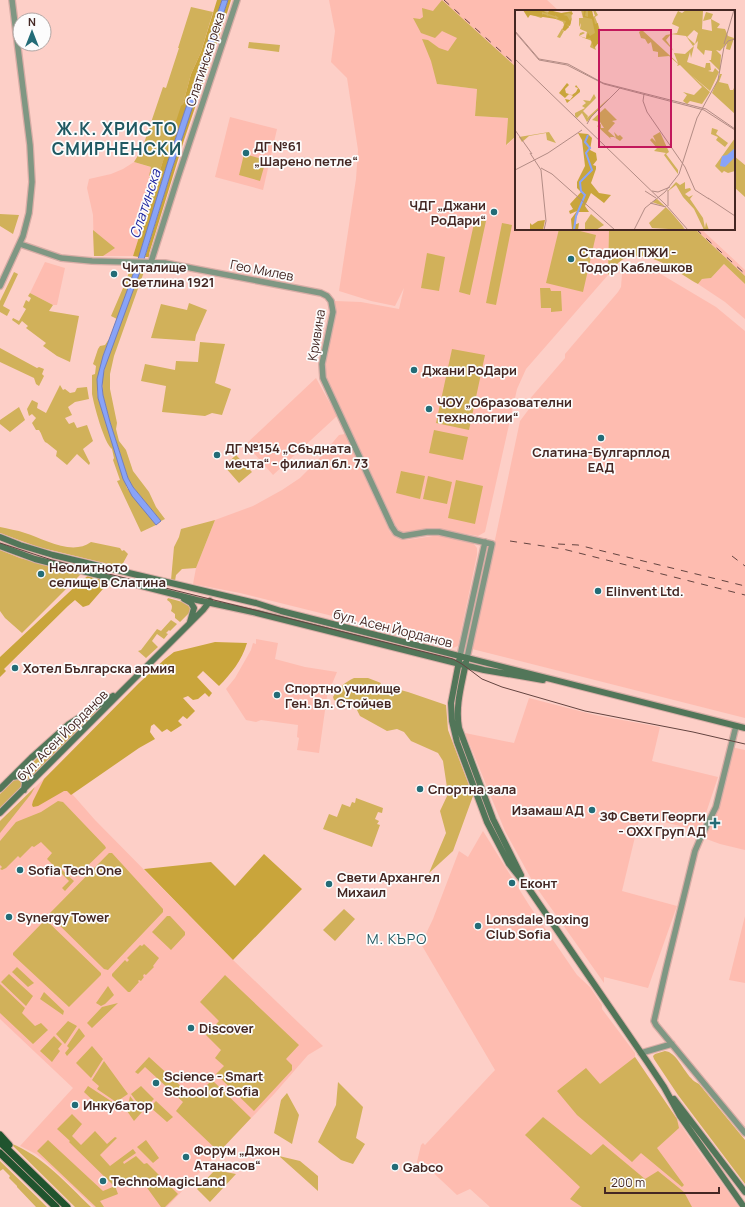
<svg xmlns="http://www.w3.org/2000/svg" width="745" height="1207" font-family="Manrope,sans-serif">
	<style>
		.built { fill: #febcb0 }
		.green { fill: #d1b15a }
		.forest { fill: #c9a53b }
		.water { fill: #88a3f8; stroke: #747eb8 }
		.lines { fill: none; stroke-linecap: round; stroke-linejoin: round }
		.tertiary-casing { stroke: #d8ada6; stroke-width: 8 }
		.secondary-casing { stroke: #d8ada6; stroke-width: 8 }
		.trunk-casing { stroke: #d8ada6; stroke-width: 9 }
		.tertiary { stroke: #7f9783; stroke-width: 5.5 }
		.secondary { stroke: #527659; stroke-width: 6 }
		.trunk { stroke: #20542e; stroke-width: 7 }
		.tram { stroke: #644440; stroke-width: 1 }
		.rail { stroke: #644440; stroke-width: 1; stroke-dasharray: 7 7; stroke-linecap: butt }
		.poi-dot { fill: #236c77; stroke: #fcfcfc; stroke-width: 1.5 }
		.labels { text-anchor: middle; stroke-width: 3.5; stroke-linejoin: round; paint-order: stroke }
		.street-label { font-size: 13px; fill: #442723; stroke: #fcfcfc }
		.poi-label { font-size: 13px; font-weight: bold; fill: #442723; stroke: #fcfcfc; text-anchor: start }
		.water-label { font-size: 14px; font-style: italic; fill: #1e259f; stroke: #fcfcfc }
		.neighbourhood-label { font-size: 14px; letter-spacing: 1px; fill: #205962; stroke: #fcfcfc }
		.district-label { font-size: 17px; font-weight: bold; letter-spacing: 1px; fill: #205962; stroke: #fcfcfc }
		.inset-river { fill: none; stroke: #88a3f8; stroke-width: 2 }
		.inset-road { fill: none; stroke: #b38c85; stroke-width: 1 }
		.view { fill: #c2185b; fill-opacity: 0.15; stroke: #c2185b; stroke-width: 2 }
		.inset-edge { fill: none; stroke: #442723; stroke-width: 2 }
	</style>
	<rect width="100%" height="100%" fill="#fdcfc7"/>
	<path class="built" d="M329 0H547L559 11H516V67L473 28 437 84 477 89 475 116 508 118 507 145 516 136V229H609L608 275 526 369 517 389 485 532 478 536 433 528 402 533 397 529 325 374 324 366 335 321V301L361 302 399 309 404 288 395 306 371 301 339 291 356 179 358 150 347 78 331 62 335 31Z
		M230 117 277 129 263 190 215 177Z
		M134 162 160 170 133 256H94L93 215 87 188 89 179 111 174 123 169Z
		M695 229H701L745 270V276Z
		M45 262 65 268 57 305H53L30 293Z
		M637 264 644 265 659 273 716 307 745 331V718L472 649 520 421 532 405 528 401 565 358V354L618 292 621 287 622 274 625 269 631 265Z
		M724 264 745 284V319L725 302 698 284 702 279 711 278Z
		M316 378 337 416 273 475 246 444Z
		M345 434 390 532 395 537 406 540 440 535 473 543 477 548V555L458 646 453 648 435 644 421 638 240 593 193 584 196 568 215 520 253 506 282 490 300 478 317 461 339 435Z
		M256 639 278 643 275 659 305 667 337 672 327 696 319 753 297 750 299 738 297 737 298 725 261 720 256 722 246 720 226 689 235 678 251 650 253 643 256 644Z
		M529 698 595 715 660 727 652 761 718 777 700 831 640 816 622 891 677 906 648 988 604 977V983L534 884 505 831 465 733 514 743Z
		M731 747 745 750V850L720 844 701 837 716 807Z
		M52 771 95 820 233 960 323 1046 308 1055 275 1093 167 1207H94L45 1161 36 1154 20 1146 73 1088 0 1019V821Z
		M483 831 529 905 577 975 590 987 602 1005V1009L635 1053V1057L695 1146 739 1207H490L470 1189 457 1195 425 1165 421 1164 416 1166 421 1145 423 1143 425 1145 495 1070 421 944 433 919 459 851 468 857Z
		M745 916V983L729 980Z"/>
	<path class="green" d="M442 0 516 67V136L506 145 508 118 475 116 477 89 437 84 431 61 422 39 428 40 439 48 448 51 457 38 442 31 435 38 421 33 413 18 420 19 423 17 422 8 433 11Z
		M191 7 213 12 201 52 191 74 183 104 160 170 149 205 146 204 153 177 149 176 151 167 134 162 142 149 163 87 166 88 179 48H178Z
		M249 42 280 45 279 52 248 48Z
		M244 154 266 160 260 181 239 175Z
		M734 156 745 165V197L734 187Z
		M0 214 19 215 13 234 0 226Z
		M475 219 486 221 470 295 459 292Z
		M502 223 512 225 496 305 486 303Z
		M559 229H572L596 235 583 292 546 283Z
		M609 229H695L745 276V284L724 264 711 278 702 279 698 284C678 273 649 248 626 258 618 261 613 269 608 275Z
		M93 230 115 248 103 256H94Z
		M427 253 445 257 439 291 421 288Z
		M130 269H135L117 319 111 316 126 281Z
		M141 269H145L114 356 110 374V389L117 423 116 429 119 441 126 450 133 471 149 492 156 507 165 519 161 521 133 487 128 478 110 422 103 395 102 379 107 359Z
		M14 272 18 274 3 306 10 310 7 316 0 312V301Z
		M540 288H550L551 291H561L562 311 551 312V308H541Z
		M30 293 53 305 49 311 79 316 70 362 57 356 43 346 46 343 26 328 28 326 22 321 19 325 12 320 13 318 19 321 26 309 23 307 26 300 29 302 31 298 28 296Z
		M189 303 207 310 196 335 195 341 151 338 161 304 187 310Z
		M109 339 103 356 97 391 98 398 127 488 156 525 141 532 117 481 120 480 113 460 114 458 112 449C104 443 94 405 92 394 92 388 92 381 92 375L95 374 96 366 93 364 98 349 100 346 105 345Z
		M200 342 225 344 215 383 231 389 222 415 212 413 205 416 162 412 166 386 141 381 145 364 175 370 176 361 198 362Z
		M0 348 37 368 39 367 44 369 42 374 44 376 39 386 36 384 34 378 0 362Z
		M452 349 485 355 469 430 436 423Z
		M60 385 63 390 65 389 70 393 75 392 77 388 87 387 89 399 75 402 68 407 72 415 65 418 69 424 74 422 77 428 87 425 93 441 83 449 90 463 89 465 77 454 67 465 56 456 57 451 47 443 45 442C42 438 42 434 39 430H36L32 423 36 418 32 414 29 416 27 409 32 400 38 403 37 408 46 413Z
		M19 407 25 420 10 432 0 424V420Z
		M434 430 468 437 463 460 429 453Z
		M236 455 252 472 239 483 224 466Z
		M401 471 425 476 420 499 396 493Z
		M428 476 452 482 447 504 423 499Z
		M456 480 483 486 475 524 448 518Z
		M215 520 196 568 182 569 176 575 175 581 171 580 174 547 179 537 181 529Z
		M0 527C8 529 17 530 25 533 44 539 72 556 91 542L120 548 122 551 124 550 128 554 121 567 38 547 0 533Z
		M0 550 20 558 81 574 22 633 5 618 0 611Z
		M168 598 186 603 191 607 190 612 180 622 175 618V614L171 611C173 606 172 603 167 600Z
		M171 620 177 624 170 631 169 630 166 633 168 634 164 639 157 634 152 641 158 647 146 658 138 651 141 650 157 629 161 631Z
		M354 678H368L381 683 379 688 386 692 389 687 408 692 446 705 448 730 473 796 453 851 429 873 446 833 440 811 448 794 443 761 438 753 411 741 404 732 397 729 387 731 360 716 357 710 334 700 333 697C339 687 344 683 354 678Z
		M102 707 27 782 21 774 68 728Z
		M18 778 22 781 21 787 0 809V794L15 779Z
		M35 787 31 794 0 833V821Z
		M356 798 383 808 382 813 378 812 375 819 379 821 377 824 380 825 372 847 323 829 329 814 337 817 342 804 350 807 352 802 355 803Z
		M58 801 63 802 105 846 106 848 76 877 65 866 61 869 74 881 65 891 62 888 69 881 47 859 52 853 41 842 34 847 32 846 20 858 18 856 6 868 2 870 0 869 2 867 0 865V841L16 822 41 812Z
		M109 853H112L163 909V912L108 970 104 969 50 916V913Z
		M344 909 355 919 335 941 323 930Z
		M167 916H170L185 932V935L171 950 152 932Z
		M46 920 101 973V975L69 1007 13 955V953L44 921Z
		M144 944 159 958 153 966 154 967 146 975 144 974 143 976 144 977 141 981 139 980 138 981 139 982 130 992H128L112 976V974L125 960 127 962 129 960 127 958 140 945 142 946Z
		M17 967 34 983 28 987 12 972Z
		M9 974 33 996 26 1006 1 982Z
		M225 975 299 1045 286 1059 292 1065V1070L254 1111 216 1074 224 1066 215 1058 221 1050 206 1035 219 1021 200 1002Z
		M0 984 25 1008 22 1013 35 1026 41 1023 48 1030 33 1044 0 1013Z
		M108 986 114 995 105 1004 101 1006 96 1003Z
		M44 992 64 1011 63 1015 40 999Z
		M118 1003 92 1028 87 1023 102 1007Z
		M68 1021 77 1026 65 1044 56 1034Z
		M79 1028 85 1036 67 1056 65 1053 69 1048 67 1046Z
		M54 1036 62 1044 58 1049 60 1051 52 1062 40 1051Z
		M92 1046 103 1059 91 1078 76 1063Z
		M665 1051C676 1052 683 1070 691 1078 693 1081 696 1082 699 1084L745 1140V1184L678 1095 654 1059 653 1056 655 1054Z
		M149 1057 194 1098 212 1080 251 1118 219 1152 176 1111 183 1102 145 1067 138 1074 135 1072Z
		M635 1057 677 1119 679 1128 657 1148 684 1185 682 1187 641 1153 632 1162 577 1115 557 1091 586 1068 600 1084Z
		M104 1061 128 1094 116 1102 97 1089 99 1086 92 1080Z
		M338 1082 363 1107 356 1138 365 1144 353 1164 341 1160 318 1142 336 1105Z
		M88 1086 114 1103 104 1111 84 1092Z
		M141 1086 154 1099 143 1110 131 1094Z
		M287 1093 299 1115 292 1144 274 1133 281 1100Z
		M130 1096 142 1112 134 1121 127 1111Z
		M156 1101 173 1117 167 1122 150 1107Z
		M72 1114 82 1124 72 1136 81 1145 95 1131 107 1144 115 1137 117 1138 100 1155 110 1166 133 1149 136 1153 123 1162 124 1164 136 1156 144 1164 147 1163 178 1194 165 1207H161L145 1185 141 1187 133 1177 113 1185 69 1142 70 1141 57 1129Z
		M543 1117 591 1155 603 1144 645 1179 658 1171 684 1192 692 1207H582L570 1199 580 1187 525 1135Z
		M48 1140 103 1191 115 1186 118 1194 100 1201 104 1207H96L37 1151Z
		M146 1140 159 1158 153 1163 137 1147Z
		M10 1143C43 1156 66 1183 91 1207H75Z
		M279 1156 300 1161 318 1176V1191Z
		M0 1161 42 1202 47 1207H36L17 1187V1186L9 1178 10 1176 3 1169 0 1171Z
		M215 1170 236 1174 210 1202 197 1189Z"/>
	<path class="forest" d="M217 0H222L168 161 139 257 133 256 160 170 181 106 183 104 191 74 201 52Z
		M228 0H231L227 13 184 140 149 254V257H145L172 169Z
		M88 576 109 582 89 605 83 607 75 600 68 606 4 669 6 671 0 677V657L82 580Z
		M215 642 247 643C242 660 231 674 219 686L203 671 197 677 212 693 209 697 205 693 198 699 193 700 188 696 183 698 195 711 187 719 183 716 178 721 182 725 171 732 167 729 162 732 154 724 151 726 150 732 155 739 139 748 71 795 67 791H64L38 806 33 807 32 805 33 801 44 779 139 683 165 659 174 652Z
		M264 854 302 889 233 960 144 869 211 862 235 886Z"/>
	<path class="water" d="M222 0H228L172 169 141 269 104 370 102 386 103 395 110 422 128 478 133 487 161 521 156 525 132 496 123 479 98 398 97 379 103 356 135 269 168 161Z"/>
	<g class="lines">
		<g class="tertiary-casing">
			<path id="tertiary" d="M20 244 61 258 92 261 165 263 321 293 327 296 331 301 333 312 322 364 323 378 392 527 396 533 403 536 427 532H439L492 544 467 658
				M151 262 177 180 237 0
				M0 286 23 236 29 213 32 182 30 145 12 0
				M460 656 485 542
				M736 726 716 807 701 837 695 851 666 969 654 1021 656 1025 745 1133
				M641 1053 672 1044"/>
		</g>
		<g class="secondary-casing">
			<path id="secondary" d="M0 537 20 545 53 555 256 603 281 611 745 728
				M0 546 35 559 197 600 257 613 484 670 543 680
				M184 599 191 603 194 608 190 622
				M460 656 451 703 452 721 457 742 487 822 509 864 529 889 648 1063 664 1087 680 1116 744 1207
				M466 662C462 684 455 705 459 728L493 819 521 875
				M12 777 18 776 23 778 25 783 24 790
				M0 789 31 758 69 724 113 696
				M0 813 203 610 210 601
				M674 1099 745 1192"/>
		</g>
		<g class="trunk-casing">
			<path id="trunk" d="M0 1135 9 1145
				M0 1142 67 1207
				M0 1153 56 1207"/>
		</g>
		<use href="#tertiary" class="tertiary"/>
		<use href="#secondary" class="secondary"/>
		<use href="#trunk" class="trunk"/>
		<path class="tram" d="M0 543 52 560 453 659 462 664 482 679 502 687 585 711 693 732 745 744"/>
		<path class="rail" d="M444 0 516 65
			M696 229 745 274
			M510 541 563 549 745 595
			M558 544 578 545 745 586
			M732 556 745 566"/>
	</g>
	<g class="poi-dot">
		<circle cx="246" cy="153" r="4"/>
		<circle cx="494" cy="212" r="4"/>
		<circle cx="571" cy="259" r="4"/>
		<circle cx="114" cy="274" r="4"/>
		<circle cx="414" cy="370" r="4"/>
		<circle cx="429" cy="409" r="4"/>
		<circle cx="601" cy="438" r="4"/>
		<circle cx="217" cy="455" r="4"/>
		<circle cx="41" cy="574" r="4"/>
		<circle cx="598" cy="591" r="4"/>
		<circle cx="15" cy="668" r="4"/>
		<circle cx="277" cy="695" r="4"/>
		<circle cx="420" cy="789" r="4"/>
		<circle cx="592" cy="810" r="4"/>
		<path d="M713 817h4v4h4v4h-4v4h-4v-4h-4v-4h4z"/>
		<circle cx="20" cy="870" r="4"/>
		<circle cx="512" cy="883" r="4"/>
		<circle cx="329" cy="884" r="4"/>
		<circle cx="9" cy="917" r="4"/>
		<circle cx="478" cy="926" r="4"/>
		<circle cx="191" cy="1028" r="4"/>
		<circle cx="156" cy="1083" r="4"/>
		<circle cx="75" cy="1105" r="4"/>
		<circle cx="186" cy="1157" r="4"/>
		<circle cx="395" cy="1167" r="4"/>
		<circle cx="103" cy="1181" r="4"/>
	</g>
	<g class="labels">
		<g class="street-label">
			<text transform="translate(205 59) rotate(-72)" y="5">Слатинска река</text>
			<text transform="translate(262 270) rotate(11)" y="5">Гео Милев</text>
			<text transform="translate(316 335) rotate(-81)" y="5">Кривина</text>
			<text transform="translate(393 628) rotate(14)" y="5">бул. Асен Йорданов</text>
			<text transform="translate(62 735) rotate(-45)" y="5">бул. Асен Йорданов</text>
		</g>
		<g class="poi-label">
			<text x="254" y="151">ДГ №61<tspan x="254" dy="15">„Шарено петле“</tspan></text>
			<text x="486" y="210" text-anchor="end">ЧДГ „Джани<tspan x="486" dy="15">РоДари“</tspan></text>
			<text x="579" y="257">Стадион ПЖИ -<tspan x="579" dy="15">Тодор Каблешков</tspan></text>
			<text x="122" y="272">Читалище<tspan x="122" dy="15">Светлина 1921</tspan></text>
			<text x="422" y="375">Джани РоДари</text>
			<text x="437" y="407">ЧОУ „Образователни<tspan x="437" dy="15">технологии“</tspan></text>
			<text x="225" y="453">ДГ №154 „Сбъдната<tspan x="225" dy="15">мечта“ - филиал бл. 73</tspan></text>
			<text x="601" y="457" text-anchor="middle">Слатина-Булгарплод<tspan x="601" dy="15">ЕАД</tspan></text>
			<text x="49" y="572">Неолитното<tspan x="49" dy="15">селище в Слатина</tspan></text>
			<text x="606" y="596">Elinvent Ltd.</text>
			<text x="23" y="673">Хотел Българска армия</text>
			<text x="285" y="693">Спортно училище<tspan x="285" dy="15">Ген. Вл. Стойчев</tspan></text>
			<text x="428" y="794">Спортна зала</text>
			<text x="584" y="815" text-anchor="end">Изамаш АД</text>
			<text x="706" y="821" text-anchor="end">ЗФ Свети Георги<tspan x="706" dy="15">- ОХХ Груп АД</tspan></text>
			<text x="28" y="875">Sofia Tech One</text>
			<text x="337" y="882">Свети Архангел<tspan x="337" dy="15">Михаил</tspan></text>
			<text x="520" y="888">Еконт</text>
			<text x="17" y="922">Synergy Tower</text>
			<text x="486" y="924">Lonsdale Boxing<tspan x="486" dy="15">Club Sofia</tspan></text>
			<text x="199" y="1033">Discover</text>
			<text x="164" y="1081">Science - Smart<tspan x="164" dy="15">School of Sofia</tspan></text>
			<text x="83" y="1110">Инкубатор</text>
			<text x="194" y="1155">Форум „Джон<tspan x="194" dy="15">Атанасов“</tspan></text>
			<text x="403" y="1172">Gabco</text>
			<text x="111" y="1186">TechnoMagicLand</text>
		</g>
		<g class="water-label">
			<text transform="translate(145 204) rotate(-72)" y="5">Слатинска</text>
		</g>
		<g class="neighbourhood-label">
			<text x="397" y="944">М. КЪРО</text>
		</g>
		<g class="district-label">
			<text x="117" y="135">Ж.К. ХРИСТО<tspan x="117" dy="20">СМИРНЕНСКИ</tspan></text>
		</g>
	</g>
	<g transform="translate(515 10)">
		<rect width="220" height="220" fill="#fdcfc7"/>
		<path d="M19 0 47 3 57 1 56 13 53 18 48 16 47 20 49 21 45 28 42 27 49 15 48 12 31 5 26 8 17 5ZM66 0H77V7L80 6 78 0H80L83 5 80 7 85 20V31L80 37 81 40 75 37 77 31 64 26 65 23 68 22 70 23 64 26 71 28V26L72 22 65 19 66 13 64 17V8H68ZM171 0 188 1 187 19 197 21 196 9 188 11 191 2 198 4 196 9 205 14 202 18 210 19 213 26 219 28 215 40 211 39 212 33 205 41 201 40 206 45 205 61 194 50H196L197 41 190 40 189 45 182 38 183 31 178 36 171 26 156 24 151 30 159 41 147 29 151 25 162 23 164 17 157 14 159 9 163 1 167 3ZM179 20 183 23 180 34 172 27ZM127 20 163 53 159 43 170 44 179 36 176 48 175 42 172 52 190 58 191 53H195L196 60 193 61 198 62 200 58 204 62 195 81 175 64 195 82 187 94 175 91 172 94 168 91 172 85 168 82 179 85 187 77 165 55 162 56 163 54 154 46 143 47V42L138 41 136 32 133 34 130 29 126 28 124 22ZM205 64H207L204 72 213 74 215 80H218L220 76V104L197 83ZM79 84 81 88 68 101 73 106 72 108 94 88 72 112 67 103 62 108 65 111 56 102 60 106V103L70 98 67 96 71 93 68 90 75 91ZM90 98 102 110 97 111 100 113 93 121 101 128 99 122 103 126 105 125 108 128 105 131 99 127H95L96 129 82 116 86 114V118H89L85 112 77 110ZM197 118 203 120 201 124 213 133 210 137 201 130 203 127 196 124ZM34 122 41 133 32 130 31 123 14 126 7 132 4 127ZM145 122 154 142 151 144 163 160V164L149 145 151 143 139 141 142 138 135 130 137 128 141 132 138 126ZM220 128V161L213 163 209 161 207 163 200 156ZM161 172 165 175 170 172V179L175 178 176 180 170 184 174 187 178 185 175 189 188 208 190 218 191 212 194 220H189L179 199 168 187 161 175 152 182ZM142 189 155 201 171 220 167 216 170 220 137 218 134 213 151 197 137 192ZM76 204 89 215 81 220H70V213Z" fill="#d1b15a" fill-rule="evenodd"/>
		<path d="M8 0H27L33 4 34 0 46 3 56 2 58 3 57 5 54 3 48 5 52 6 55 11 57 7 55 16 51 14 54 17 50 21 47 20 51 11 41 9 44 8 40 5V6L27 2V5L28 4 41 8V9L15 5 13 8ZM69 0H71L70 6 73 7V0H77L80 14 83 13 85 31 79 38 75 28 71 29 73 23 75 26 80 23 77 9 68 7ZM52 73 54 75 50 79 51 83 57 85 61 82 63 78 60 77 61 75 65 80V82L52 93 50 89 55 90 58 86 54 84 50 88 44 83ZM63 123 73 124 77 128 75 140 81 143 82 150 78 155 81 156V159L76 173 84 183 96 185 89 193 76 183 70 196 74 202H63L59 215 64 213 63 220H57L56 209 62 201 55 204 54 201 58 199 55 194 66 182 62 178V172L70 156 67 130ZM30 210 28 220H15V213L17 215 23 211Z" fill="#c9a53b"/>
		<path d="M220 138V147L210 157 205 156 207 146 212 145Z" fill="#88a3f8"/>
		<path class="inset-river" d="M59 220 61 206 70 185 66 181 65 172 77 160 71 143 75 138 70 132 73 125"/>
		<path class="inset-road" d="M0 21 24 49 53 54 88 73 191 99 220 119M0 22 24 50 52 55 89 74 189 100 220 120M209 34 219 0M0 49 151 195 173 220M129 84 128 91 132 102 170 157 180 180 194 189M72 114 76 107 105 78M0 120 17 144M15 143 26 160 31 211 29 220M26 158 37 164 100 220M0 160 33 143 67 120M153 180V196M130 181 141 188M137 181 143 182 155 177M193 188 220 206M135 193 151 197M119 220 130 198 150 182 164 164 182 108 203 70 209 37 213 31 220 29"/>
		<path class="view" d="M84 20H156V137H84Z"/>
		<rect width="220" height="220" class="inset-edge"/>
	</g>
	<g transform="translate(32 32)"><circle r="19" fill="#fcfcfc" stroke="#b2a7a5"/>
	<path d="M0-3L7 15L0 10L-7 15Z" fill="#236c77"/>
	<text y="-6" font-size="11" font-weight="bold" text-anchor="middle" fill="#442723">N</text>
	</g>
	<path d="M605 1187v6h114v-6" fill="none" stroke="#442723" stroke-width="2"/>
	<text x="611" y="1187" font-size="12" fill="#442723" stroke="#fcfcfc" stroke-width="3" paint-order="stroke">200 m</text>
</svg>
